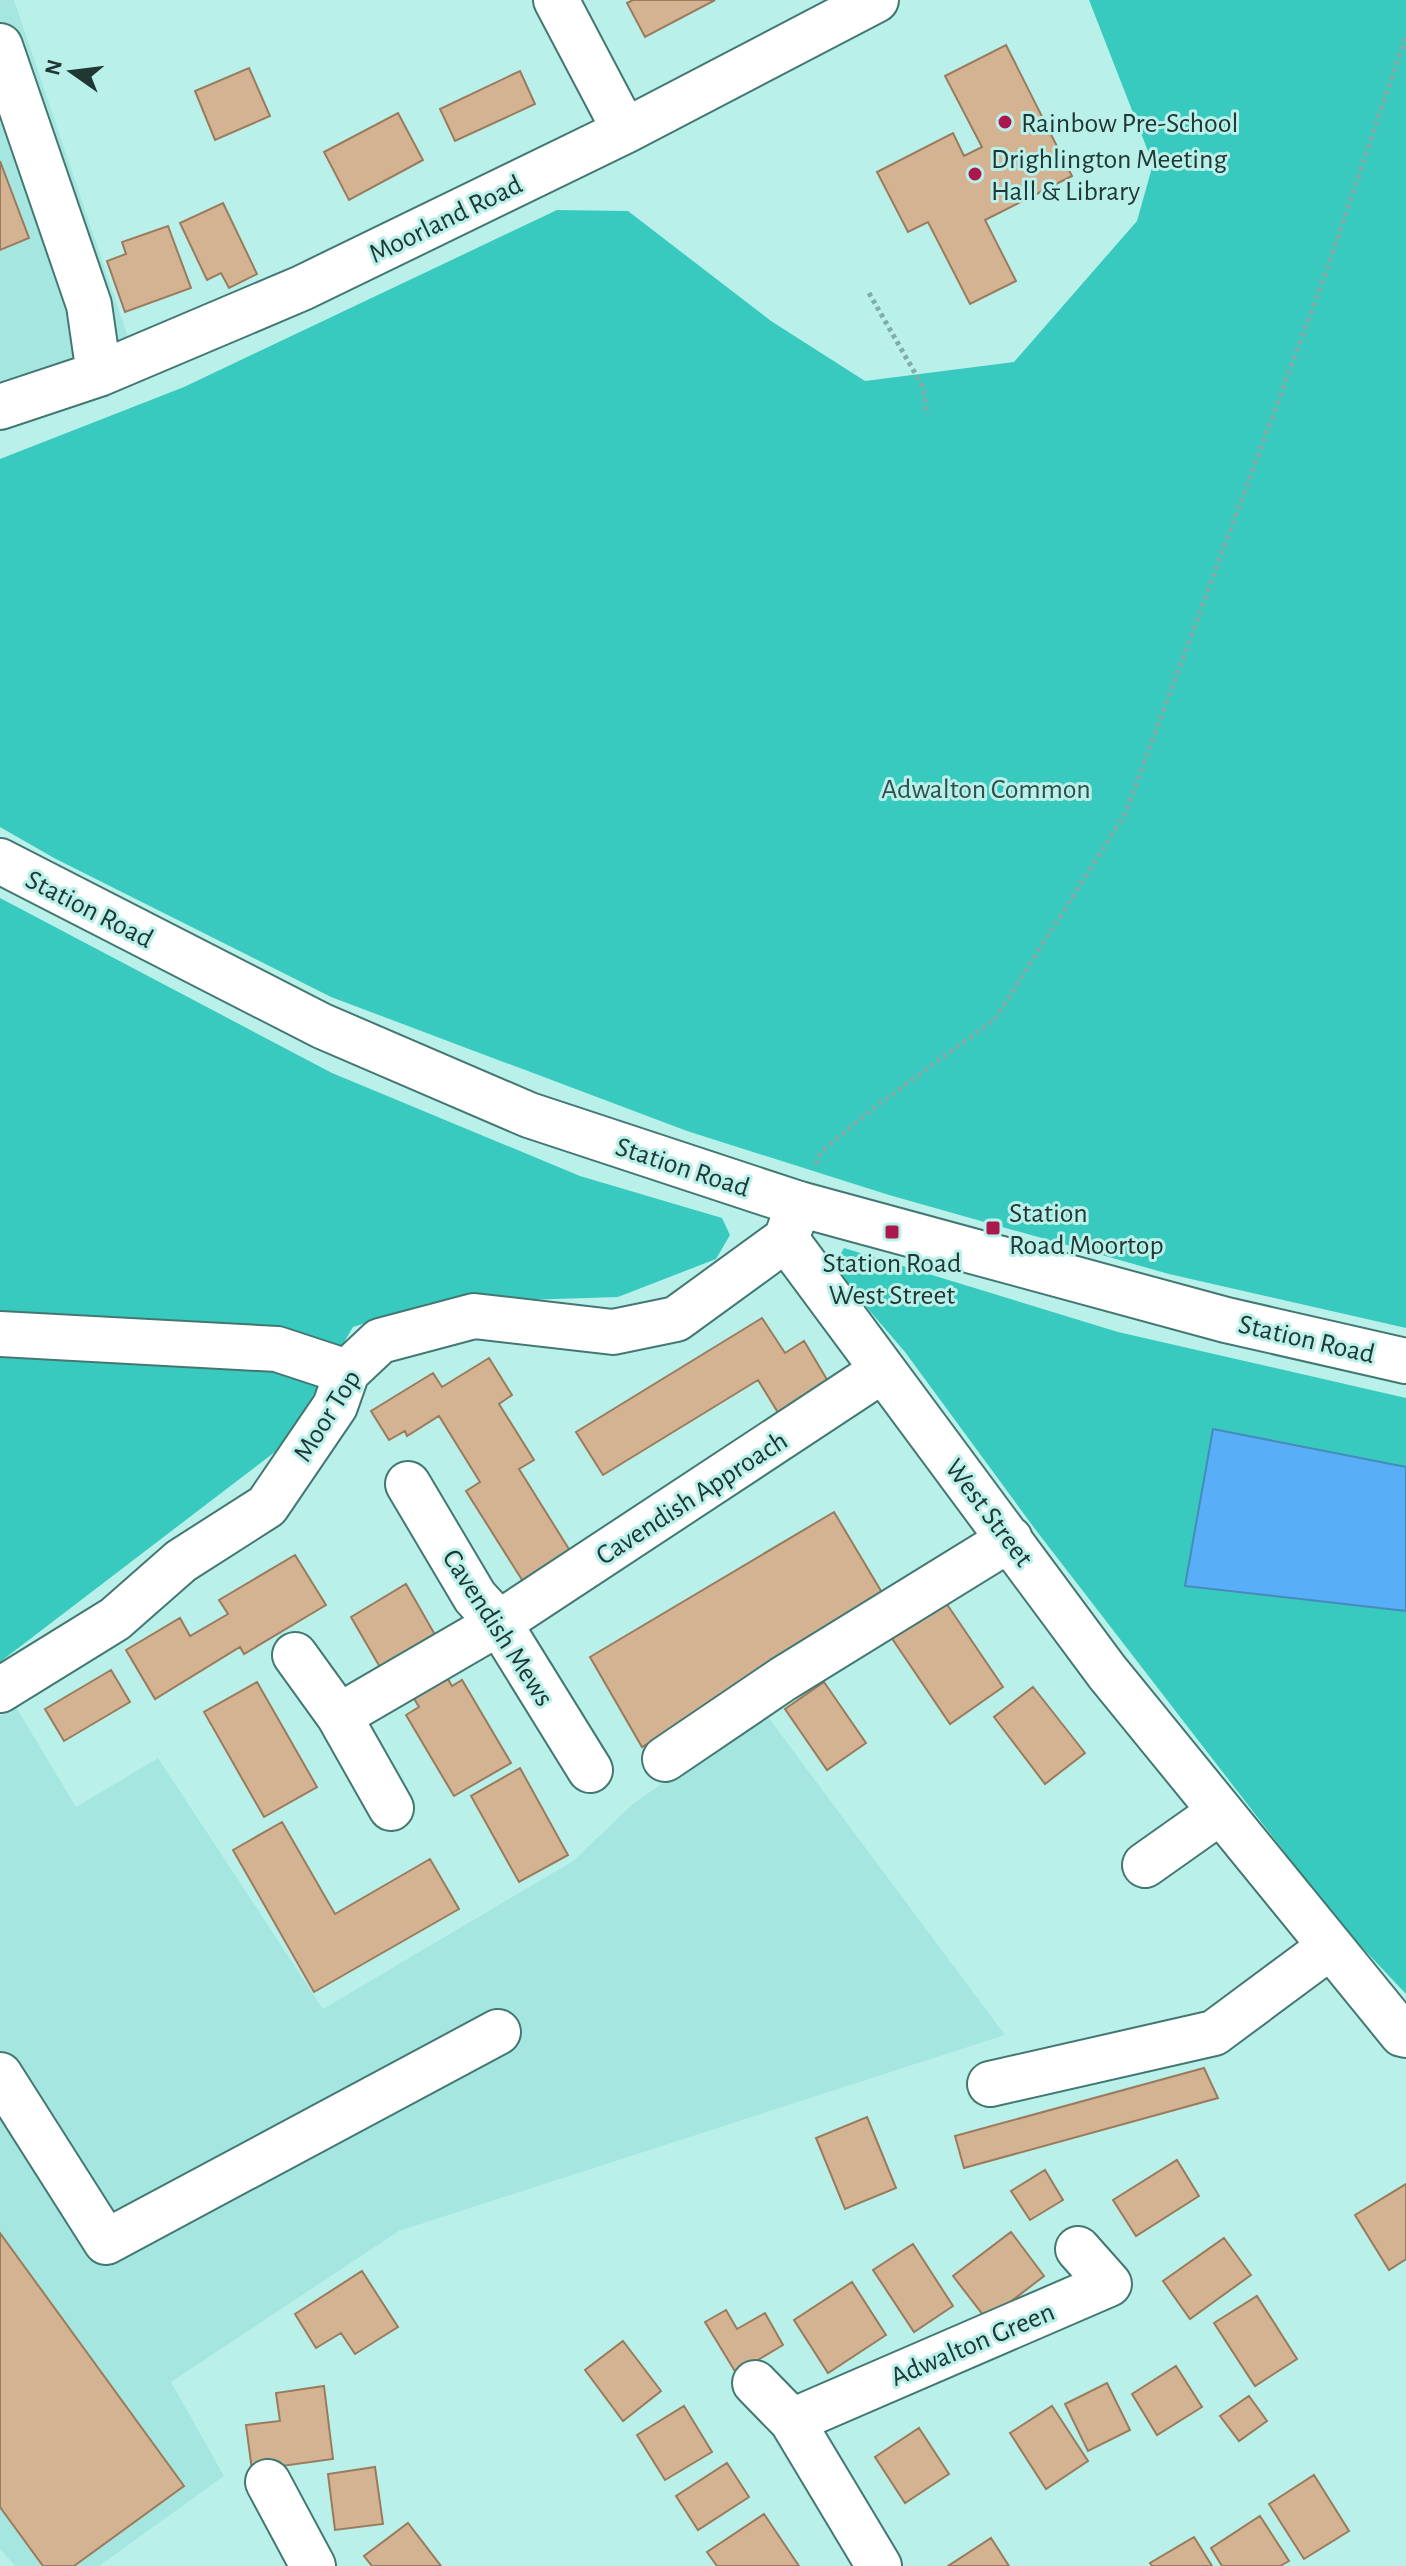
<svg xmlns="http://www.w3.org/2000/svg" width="1406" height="2566" font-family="'Alegreya Sans',sans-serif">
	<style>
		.built { fill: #a5e7e0 }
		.green { fill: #38cabe }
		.water { fill: #58aef7; stroke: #478abc; stroke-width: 2 }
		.building { fill: #d4b393; stroke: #9a7b5c; stroke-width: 2 }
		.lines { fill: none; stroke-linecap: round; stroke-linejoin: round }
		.minor-casing { stroke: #437872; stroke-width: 48 }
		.major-casing { stroke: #437872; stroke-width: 48 }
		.path { stroke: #81aca7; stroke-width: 5; stroke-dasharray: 4 4; stroke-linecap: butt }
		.minor { stroke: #fff; stroke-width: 44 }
		.major { stroke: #fff; stroke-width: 44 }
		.poi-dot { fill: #aa184e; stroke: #b9f1ea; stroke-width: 3 }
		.labels { text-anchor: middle; stroke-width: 6; stroke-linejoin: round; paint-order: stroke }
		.poi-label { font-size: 28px; fill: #203734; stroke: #b9f1ea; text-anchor: start }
		.street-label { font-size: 28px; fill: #203734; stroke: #b9f1ea }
		.park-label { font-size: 28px; fill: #2e4f4c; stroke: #b9f1ea }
	</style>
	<rect width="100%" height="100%" fill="#b9f1ea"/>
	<path class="built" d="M0 0H14L129 340 87 352 0 386Z
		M16 1707 76 1807 158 1758 323 2009 573 1861 634 1803 765 1713 1005 2035 399 2231 171 2382 224 2476 99 2566H15L0 2549V1716Z"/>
	<path class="green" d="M1089 0H1406V1328L1169 1274 889 1195 687 1131 331 997 54 858 0 827V459L184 387 557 210 628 211 771 321 865 381 1014 362 1137 221 1153 164Z
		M0 898 332 1073 580 1176 722 1218 730 1235 716 1259 618 1297 429 1303 353 1327 284 1445 0 1662Z
		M844 1248 1118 1332 1406 1398V1994L1340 1924 1035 1529 905 1352 833 1268Z"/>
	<path class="water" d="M1213 1429 1406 1467V1611L1185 1586Z"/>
	<path class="building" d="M633 0H715L645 37 627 3Z
		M1006 45 1072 176 985 220 1016 281 970 304 928 222 908 232 877 172 953 133 964 156 982 147 945 76Z
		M249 68 270 116 215 140 195 91Z
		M520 71 535 104 455 141 440 109Z
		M398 113 423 160 349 200 324 152Z
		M0 161 29 238 0 250Z
		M223 203 257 274 229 288 221 273 207 280 180 223Z
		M168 226 191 288 125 312 107 261 126 254 122 242Z
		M762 1318 785 1353 804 1341 832 1388 782 1419 758 1380 603 1475 576 1432Z
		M489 1358 512 1395 499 1404 534 1460 519 1469 572 1554 524 1583 466 1491 480 1482 439 1416 407 1436 405 1431 389 1440 371 1411 433 1373 442 1387Z
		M834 1512 887 1601 642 1747 590 1657Z
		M295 1555 326 1605 244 1654 240 1647 155 1699 126 1650 180 1618 190 1636 228 1614 219 1600Z
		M406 1584 438 1640 428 1645 452 1686 462 1680 511 1763 454 1796 406 1715 419 1707 395 1667 384 1674 351 1617Z
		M942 1597 1003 1687 950 1724 889 1634Z
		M111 1670 130 1702 64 1741 45 1709Z
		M257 1682 317 1787 264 1817 204 1712Z
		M824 1682 866 1743 827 1770 785 1709Z
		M1033 1687 1085 1753 1045 1784 994 1717Z
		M520 1768 568 1855 519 1882 471 1796Z
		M282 1822 335 1914 430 1859 459 1909 314 1992 233 1850Z
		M1204 2068 1218 2098 964 2168 955 2136Z
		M867 2117 896 2188 845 2209 816 2138Z
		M1177 2160 1199 2196 1136 2236 1113 2200Z
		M1045 2170 1063 2200 1030 2220 1011 2191Z
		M1406 2184V2259L1389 2270 1355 2215Z
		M1011 2232 1044 2276 987 2320 953 2276Z
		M0 2233 184 2486 74 2566H43L0 2507Z
		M1224 2238 1251 2275 1190 2319 1163 2281Z
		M913 2244 953 2306 914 2332 873 2270Z
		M362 2271 398 2327 355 2354 341 2333 316 2348 295 2314Z
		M852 2282 886 2335 828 2373 794 2320Z
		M1257 2296 1297 2359 1255 2386 1214 2323Z
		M726 2310 737 2329 765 2313 783 2345 736 2373 705 2322Z
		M623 2341 661 2391 623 2421 585 2370Z
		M1176 2366 1202 2407 1157 2435 1132 2394Z
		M1107 2383 1130 2430 1088 2451 1065 2404Z
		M324 2386 333 2459 252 2470 246 2425 280 2421 276 2393Z
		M1249 2396 1267 2421 1239 2441 1220 2416Z
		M684 2406 712 2452 665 2480 637 2435Z
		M1052 2406 1088 2461 1046 2489 1010 2433Z
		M919 2428 949 2474 905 2503 875 2457Z
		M727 2463 749 2497 698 2530 676 2496Z
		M375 2467 383 2524 335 2530 328 2474Z
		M1314 2475 1349 2531 1304 2559 1269 2504Z
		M764 2514 799 2566H717L707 2552Z
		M1260 2516 1289 2561 1280 2566H1222L1211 2548Z
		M408 2523 441 2566H372L364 2556Z
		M1194 2537 1212 2566H1152L1150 2563Z
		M991 2538 1009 2566H948Z"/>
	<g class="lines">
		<g class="minor-casing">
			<path id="minor" d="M556 0 625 131
				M0 46 89 305 99 374
				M0 407 99 374 302 288 625 131 876 0
				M799 1204 786 1239 1107 1672 1402 2034 1406 2035
				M0 1334 277 1349 347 1372
				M408 1484 475 1597 499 1623 590 1770
				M295 1655 339 1716 391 1808
				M0 1690 115 1619 181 1561 267 1506 335 1406 347 1372 380 1341 474 1316 613 1332 676 1319 786 1239
				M339 1716 499 1623 883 1370
				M665 1759 783 1679 1010 1539
				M1145 1865 1220 1812
				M0 2075 106 2242 498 2032
				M990 2084 1214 2033 1330 1947
				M755 2383 792 2421
				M268 2482 313 2566
				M879 2566 792 2421 1109 2284 1078 2249"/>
		</g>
		<g class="major-casing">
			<path id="major" d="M0 861 322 1026 529 1115 799 1204 1226 1320 1406 1361"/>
		</g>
		<path class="path" d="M869 293 923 387 927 415
			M816 1164 821 1152 876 1106 995 1019 1125 814 1325 275 1406 36"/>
		<use href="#minor" class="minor"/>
		<use href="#major" class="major"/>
	</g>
	<g class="poi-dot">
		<circle cx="1005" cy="122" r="8"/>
		<circle cx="975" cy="174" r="8"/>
		<rect x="985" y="1220" width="16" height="16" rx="4"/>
		<rect x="884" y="1224" width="16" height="16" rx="4"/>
	</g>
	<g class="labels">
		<g class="poi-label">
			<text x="1021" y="132">Rainbow Pre-School</text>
			<text x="991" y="168">Drighlington Meeting<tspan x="991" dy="32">Hall &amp; Library</tspan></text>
			<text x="1009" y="1222">Station<tspan x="1009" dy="32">Road Moortop</tspan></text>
			<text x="892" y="1272" text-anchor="middle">Station Road<tspan x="892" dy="32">West Street</tspan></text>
		</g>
		<g class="street-label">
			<text transform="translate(445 218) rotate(-26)" y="10">Moorland Road</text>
			<text transform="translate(90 908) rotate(27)" y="10">Station Road</text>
			<text transform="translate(683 1166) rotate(18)" y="10">Station Road</text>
			<text transform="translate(1307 1338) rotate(13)" y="10">Station Road</text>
			<text transform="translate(326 1415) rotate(-58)" y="10">Moor Top</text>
			<text transform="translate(691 1497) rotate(-33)" y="10">Cavendish Approach</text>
			<text transform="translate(990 1512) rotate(53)" y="10">West Street</text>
			<text transform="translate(499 1627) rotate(57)" y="10">Cavendish Mews</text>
			<text transform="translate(972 2343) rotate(-23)" y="10">Adwalton Green</text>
		</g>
		<g class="park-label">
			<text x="986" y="798">Adwalton Common</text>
		</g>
	</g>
	<g transform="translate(72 72) rotate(284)" stroke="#b9f1ea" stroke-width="6" paint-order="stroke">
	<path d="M0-6L14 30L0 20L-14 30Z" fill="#203734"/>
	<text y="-12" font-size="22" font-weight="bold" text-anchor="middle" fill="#203734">N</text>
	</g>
</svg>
